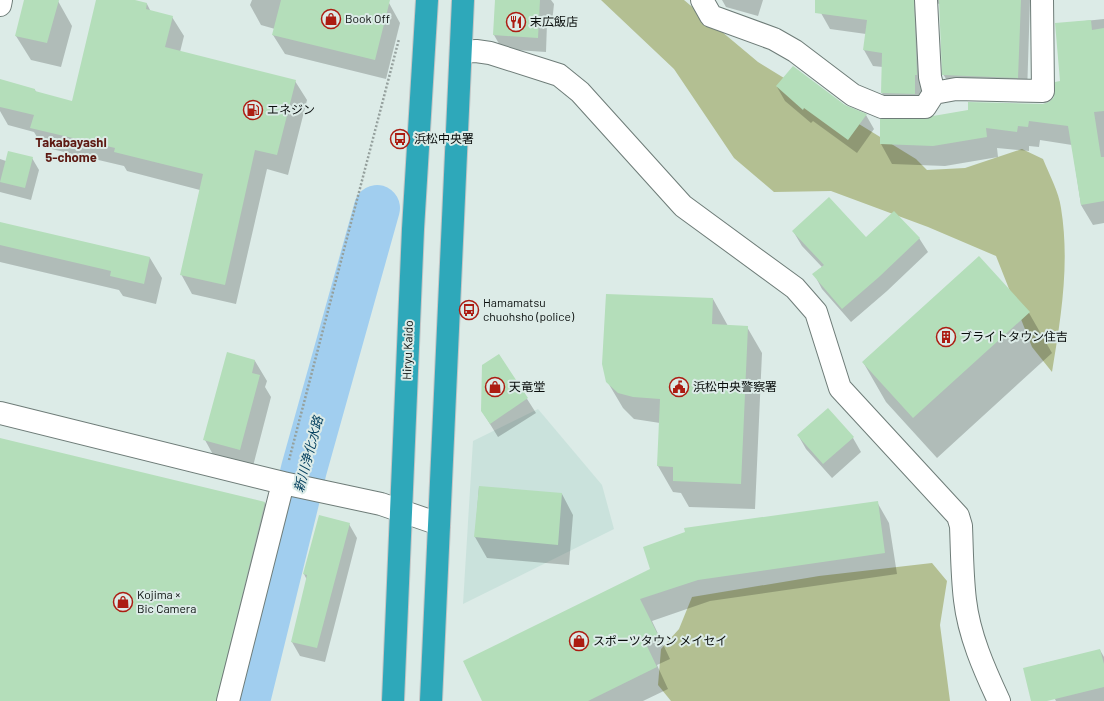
<svg xmlns="http://www.w3.org/2000/svg" width="1104" height="701" font-family="Barlow,'Noto Sans JP',sans-serif">
	<style>
		.built { fill: #cae2dc }
		.green { fill: #b3bf92 }
		.shadow { fill: #0003 }
		.lines { fill: none; stroke-linecap: round; stroke-linejoin: round }
		.river { stroke: #a1ceef; stroke-width: 46 }
		.building { fill: #b4deba }
		.minor-casing { stroke: #6e7c78; stroke-width: 24 }
		.highway-casing { stroke: #c4c5c5; stroke-width: 24 }
		.path { stroke: #95a09d; stroke-width: 2.5; stroke-dasharray: 2 2; stroke-linecap: butt }
		.minor { stroke: #fff; stroke-width: 22 }
		.highway { stroke: #2ea8ba; stroke-width: 22 }
		.labels { text-anchor: middle; stroke-width: 4; stroke-linejoin: round; paint-order: stroke }
		.poi-label { font-size: 12px; fill: #090d0c; stroke: #dcebe7; text-anchor: start }
		.street-label { font-size: 12px; fill: #090d0c; stroke: #dcebe7 }
		.neighbourhood-label { font-size: 13px; font-weight: bold; fill: #5d1912; stroke: #dcebe7 }
		.water-label { font-size: 13px; font-style: italic; fill: #013d5c; stroke: #dcebe7 }
	</style>
	<rect width="100%" height="100%" fill="#dcebe7"/>
	<path class="built" d="M538 409 602 485 614 529 463 604 473 441Z"/>
	<path class="green" d="M601 0H684L758 62 916 159 927 170 965 168 1022 149 1043 159C1049 174 1059 192 1061 208 1070 263 1061 318 1052 372L1032 347 996 256 928 227 831 191 774 192 734 158 674 69Z
		M932 563 947 581 940 625 950 701H671L658 685 661 649 679 629 692 597 819 576Z"/>
	<path class="shadow" d="M25 0 58 1 72 26 61 67 31 60 16 36Z
		M97 0H131L147 4 151 12 172 17 184 36 180 52 295 81 307 100 288 175 267 169 236 304 192 294 181 274 200 190 127 171 124 166 43 147 34 132 8 125 0 111V92L35 90 37 93 73 103Z
		M252 0H385L389 3 400 23 386 79 285 54 273 35 275 29 261 25 250 5Z
		M496 0H551L554 4 552 23H547L546 52 502 49 494 35Z
		M722 0H763L758 16 726 7Z
		M822 0H1030L1027 94 953 90 943 74 940 4 935 3 924 110 891 109 882 93 883 67 873 66 864 50 866 34 830 29 821 13Z
		M1104 19V223L1093 225 1081 205 1072 145 1040 140 1039 147 1029 146V151L997 148 998 157 945 166 892 164 881 144 926 120 1050 103 1055 97 1061 81 1056 24Z
		M777 87 845 106 866 115 874 129 857 153 813 121 811 123 785 101Z
		M32 158 39 170 31 200 0 192V159L6 161Z
		M0 223 150 258 162 278 156 304 123 296 119 290 0 262Z
		M793 231 866 239 919 238 928 252 887 291 851 322 822 289 814 274 822 267 802 246Z
		M979 258 1029 313 1052 353 937 458 886 402 863 362Z
		M713 299 728 326 747 327 762 353 755 509 689 507 681 493 673 492 658 466 660 423 634 419 623 408 607 381Z
		M228 353 255 361 267 381 265 387 271 397 252 470 216 460 205 440Z
		M499 355 536 413 498 437 482 411Z
		M798 435 853 438 861 452 832 478 806 449Z
		M0 439 265 503 279 528 235 701H0Z
		M479 487 562 494 573 515 569 565 487 558 475 537Z
		M877 502 889 523 897 574 710 601 652 621 670 659 657 665 668 689 643 701H484L464 662Z
		M349 524 357 538 325 662 300 656 292 642 307 580 304 574Z
		M1100 650 1104 657V701H1056L1037 665Z"/>
	<g class="lines">
		<path class="river" d="M247 701 304 469 377 208"/>
	</g>
	<path class="building" d="M24 0H59L47 43 15 36Z
		M96 0H135L147 3 146 9 173 16 165 47 296 80 277 155 255 150 225 285 180 275 203 174 114 152 115 148 30 128 34 115 0 107V79L35 89V91L72 101Z
		M281 0H390L375 60 272 35Z
		M495 0H540L538 38 493 35Z
		M815 0H914L917 75H915V94L881 93 882 53 863 50 867 20 815 13Z
		M939 0H1021L1018 78 942 75Z
		M1091 20 1092 30 1104 28V111L1094 112 1101 157H1104V201L1081 205 1068 126 1029 121 1028 127 1018 126 1017 132 986 128 987 137 933 146 880 144V119H925L933 116 968 110V102L1043 104 1049 102 1054 97 1055 82 1060 81 1055 23Z
		M793 66 845 105 867 114 848 140 804 108 803 110 776 86Z
		M8 151 33 157 25 188 0 182Z
		M829 197 866 237 894 211 920 238 879 277 842 309 812 274 824 265 792 231Z
		M0 222 150 257 144 284 110 276 111 271 0 245Z
		M979 256 1030 312 913 418 862 362Z
		M606 294 713 298 712 324 748 326 741 484 673 481V467L657 466 660 399 633 397 618 393 606 382 602 364Z
		M227 352 255 360 252 373 260 375 240 450 203 440Z
		M499 354 528 398 490 424 481 411 482 365Z
		M828 408 854 437 823 464 797 435Z
		M0 438 265 502 216 701H0Z
		M479 486 562 493 558 545 474 537Z
		M878 501 885 553 698 580 640 599 659 637 646 644 657 667 588 701H482L463 661 650 569 643 547 685 532 684 528Z
		M319 515 350 523 317 648 291 642 307 575 303 574Z
		M1100 649 1104 664V687L1047 701H1031L1023 668Z"/>
	<g class="lines">
		<g class="minor-casing">
			<path id="minor" d="M702 0 711 16 774 39 795 51 853 95 882 107H925L934 93 956 89 1043 91 1042 0
				M926 0 930 77 934 93
				M0 5 1 0
				M461 52 476 51 490 53 559 75 580 92 683 206 795 288 816 312 840 388 958 516 961 526C962 550 962 575 965 600 969 635 984 669 999 701
				M0 413 283 483 228 701
				M283 483 381 504 439 524"/>
		</g>
		<g class="highway-casing">
			<path id="highway" d="M393 701 413 229 427 0
				M431 701 463 0"/>
		</g>
		<path class="path" d="M289 460 399 39"/>
		<use href="#minor" class="minor"/>
		<use href="#highway" class="highway"/>
	</g>
	<defs>
		<g id="shop-ring" transform="scale(1)"><circle r="9.5" fill="#dcebe7" stroke="#ac1c12" stroke-width="1.5"/><path d="M-5-2.5h2.3a2.7 3.5 0 0 1 5.4 0H5L5.5 6h-11ZM-1.5-2.5h3a1.5 2.3 0 0 0-3 0Z" fill="#ac1c12"/></g>
		<g id="restaurant-ring" transform="scale(1)"><circle r="9.5" fill="#dcebe7" stroke="#ac1c12" stroke-width="1.5"/><path d="M-5-6h1v4h1v-4h1v4h1v-4h1v5L-1.5 .5V6h-2V.5L-5-1ZM5-6V6H3V1.5H1.5Q1.5-4 5-6Z" fill="#ac1c12"/></g>
		<g id="fuel-ring" transform="scale(1)"><circle r="9.5" fill="#dcebe7" stroke="#ac1c12" stroke-width="1.5"/><path d="M-5.5-6h7V0h2V4h1.3V-2.5L3-4.5l.8-.8L6-3V5H2.5V1h-1V6h-7ZM-4.2-4.7v3.2H.2V-4.7Z" fill="#ac1c12"/></g>
		<g id="bus-ring" transform="scale(1)"><circle r="9.5" fill="#dcebe7" stroke="#ac1c12" stroke-width="1.5"/><path d="M-5-6H5V4H4V6H2V4H-2V6H-4V4H-5ZM-3.5-4V0h7V-4ZM-3.5 1.2v1.5H-2V1.2ZM2 1.2v1.5H3.5V1.2Z" fill="#ac1c12"/></g>
		<g id="building-ring" transform="scale(1)"><circle r="9.5" fill="#dcebe7" stroke="#ac1c12" stroke-width="1.5"/><path d="M-4-6H4V6H1V3H-1V6H-4ZM-2.5-4.3h1.7v1.8h-1.7ZM.8-4.3h1.7v1.8H.8ZM-2.5-1h1.7V.8h-1.7ZM.8-1h1.7V.8H.8Z" fill="#ac1c12"/></g>
		<g id="civic-ring" transform="scale(1)"><circle r="9.5" fill="#dcebe7" stroke="#ac1c12" stroke-width="1.5"/><path d="M-.6-6.5H3V-4.5H.6V-3L4-1V1h2V6H-6V1h2V-1L-.6-3ZM-1.2 2.5V6h2.4V2.5Z" fill="#ac1c12"/></g>
	</defs>
	<g fill-rule="evenodd">
		<use href="#shop-ring" x="331" y="19"/>
		<use href="#restaurant-ring" x="516" y="22"/>
		<use href="#fuel-ring" x="253" y="110"/>
		<use href="#bus-ring" x="400" y="139"/>
		<use href="#bus-ring" x="469" y="310"/>
		<use href="#building-ring" x="946" y="337"/>
		<use href="#shop-ring" x="495" y="387"/>
		<use href="#civic-ring" x="679" y="387"/>
		<use href="#shop-ring" x="123" y="602"/>
		<use href="#shop-ring" x="579" y="641"/>
	</g>
	<g class="labels">
		<g class="poi-label">
			<text x="345" y="23">Book Off</text>
			<text x="530" y="26">末広飯店</text>
			<text x="267" y="114">エネジン</text>
			<text x="414" y="143">浜松中央署</text>
			<text x="483" y="307">Hamamatsu<tspan x="483" dy="14">chuohsho (police)</tspan></text>
			<text x="960" y="341">ブライトタウン住吉</text>
			<text x="509" y="391">天竜堂</text>
			<text x="693" y="391">浜松中央警察署</text>
			<text x="137" y="599">Kojima ×<tspan x="137" dy="14">Bic Camera</tspan></text>
			<text x="593" y="645">スポーツタウン メイセイ</text>
		</g>
		<g class="street-label">
			<text transform="translate(408 350) rotate(-88)" y="4">Hiryu Kaido</text>
		</g>
		<g class="neighbourhood-label">
			<text x="71" y="147">Takabayashi<tspan x="71" dy="15">5-chome</tspan></text>
		</g>
		<g class="water-label">
			<text transform="translate(308 454) rotate(-75)" y="5">新川浄化水路</text>
		</g>
	</g>
</svg>
